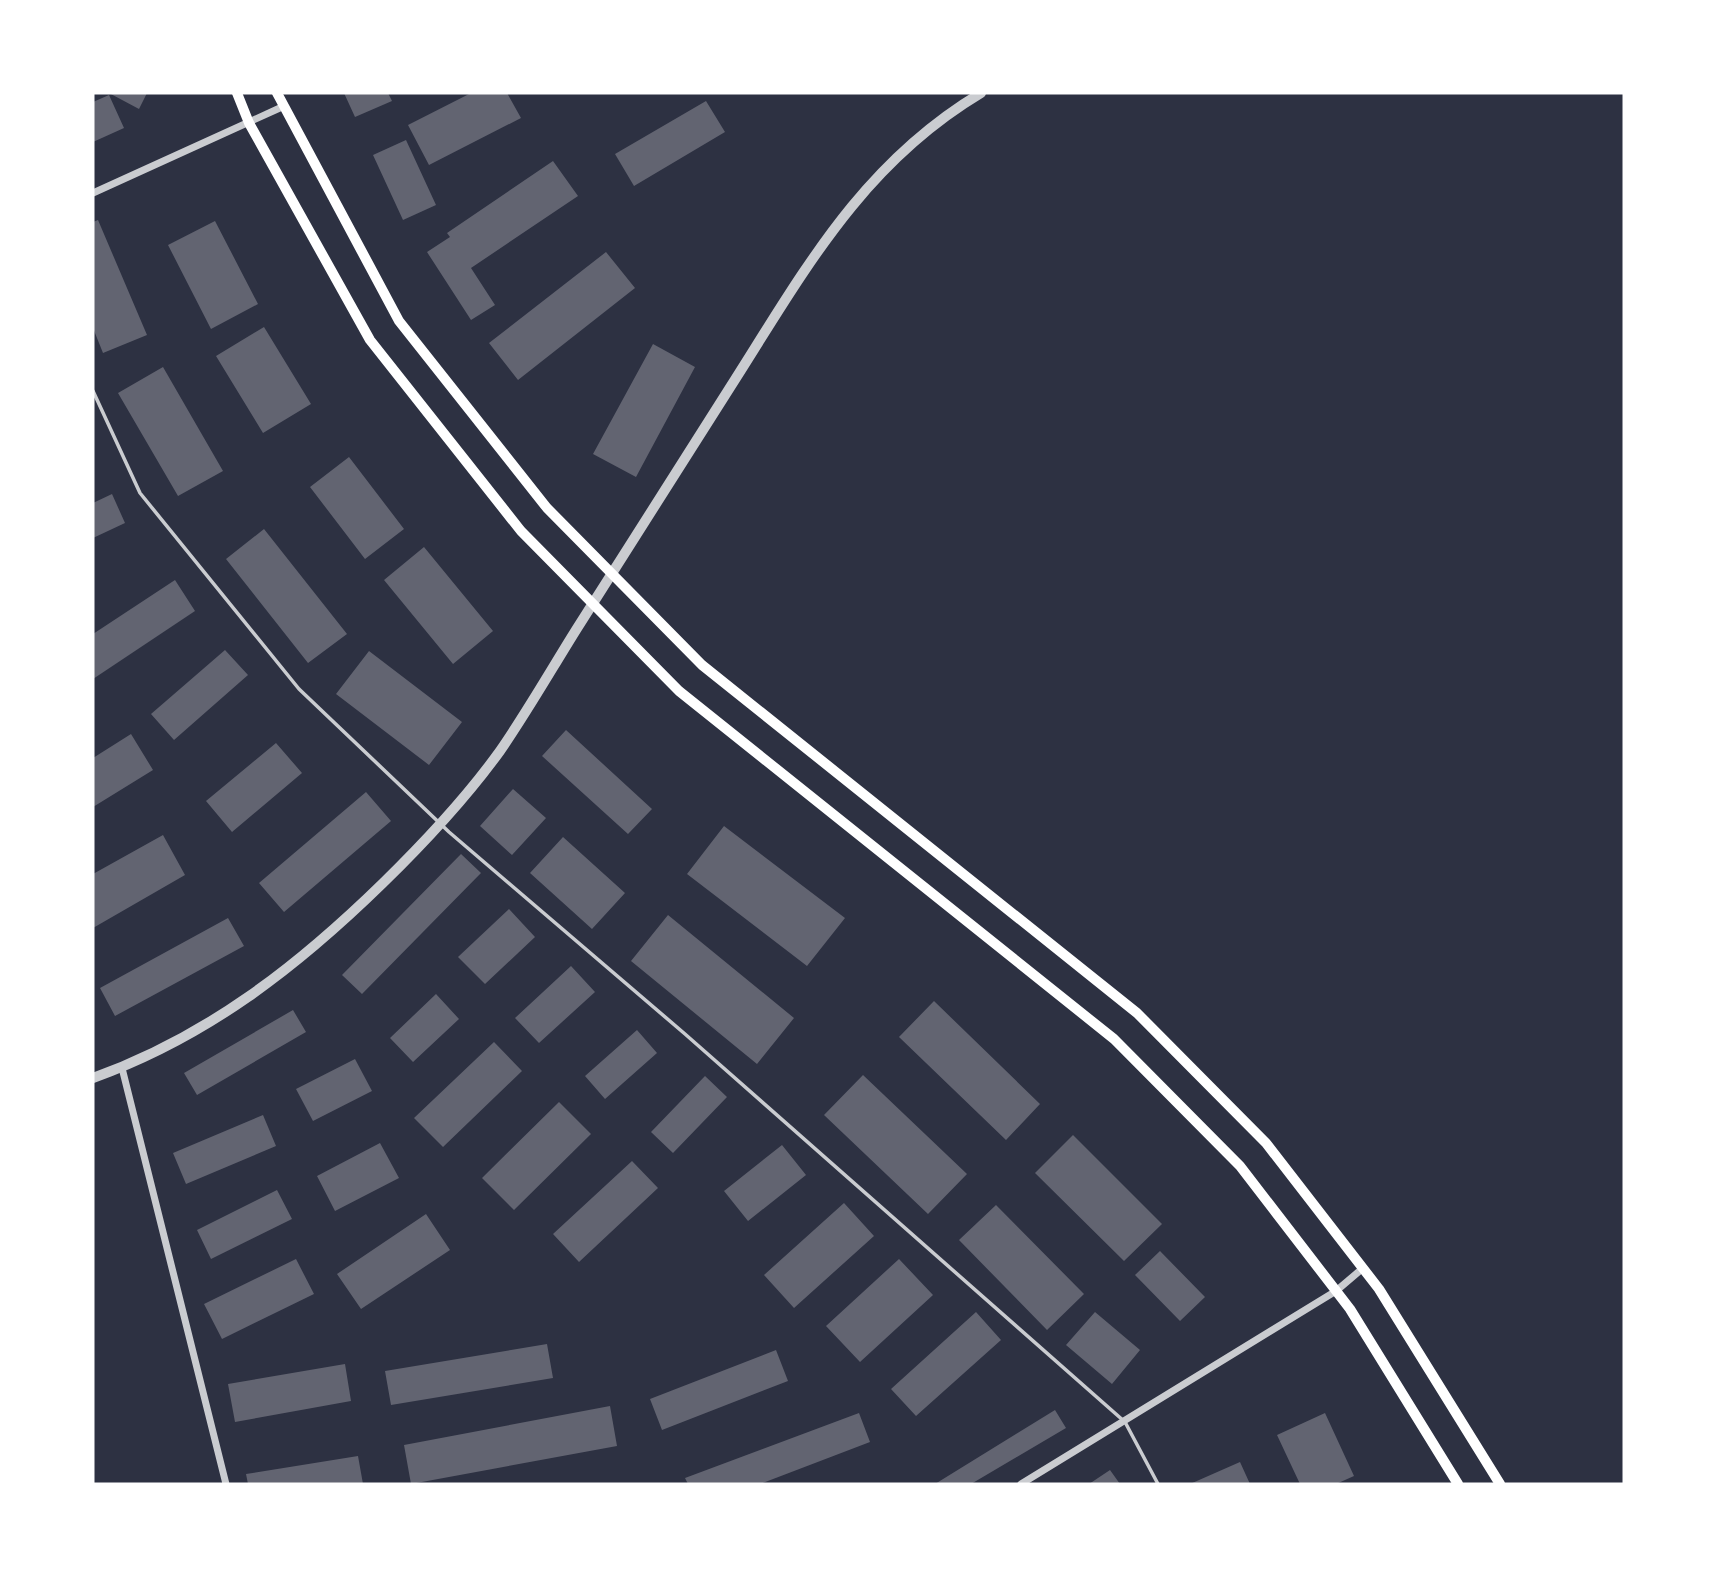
<svg xmlns="http://www.w3.org/2000/svg" width="1717" height="1577" font-family="'Zilla Slab',serif">
	<style>
		.building { fill: #626471 }
		.lines { fill: none; stroke-linecap: round; stroke-linejoin: round }
		.service { stroke: #caccd0; stroke-width: 3.5 }
		.minor { stroke: #caccd0; stroke-width: 7 }
		.tertiary { stroke: #caccd0; stroke-width: 10 }
		.secondary { stroke: #fff; stroke-width: 10 }
	</style>
	<rect width="100%" height="100%" fill="#2d3142"/>
	<path class="building" d="M109 93H147L139 109Z
		M344 93H388L392 101 355 117Z
		M471 93H507L521 118 429 165 408 125Z
		M109 95 124 128 93 142V102Z
		M706 101 725 132 634 186 615 154Z
		M406 140 436 205 403 220 373 155Z
		M553 161 578 196 471 268 495 305 471 320 427 252 450 237 447 233Z
		M98 220 147 335 103 353 93 328V222Z
		M215 221 258 304 211 329 168 245Z
		M606 252 635 288 518 380 489 343Z
		M264 327 311 404 263 433 216 356Z
		M653 344 695 367 636 477 593 454Z
		M163 367 223 471 178 496 118 393Z
		M349 457 404 529 365 559 310 487Z
		M112 494 125 523 93 538V503Z
		M264 529 347 634 308 663 226 559Z
		M424 547 493 631 453 664 384 580Z
		M175 580 195 611 93 679V634Z
		M225 650 248 675 174 740 151 714Z
		M369 651 462 722 429 765 336 694Z
		M566 730 652 809 628 834 542 756Z
		M131 734 153 770 93 807V758Z
		M276 743 302 773 232 832 206 801Z
		M513 789 546 818 512 855 480 826Z
		M366 792 391 821 284 912 259 883Z
		M724 826 845 918 807 966 687 874Z
		M163 835 185 875 93 928V874Z
		M563 837 625 893 592 929 530 873Z
		M461 854 481 873 362 994 342 975Z
		M509 909 535 937 485 984 458 957Z
		M668 915 794 1018 757 1064 631 961Z
		M228 918 244 946 115 1016 100 988Z
		M571 966 595 992 539 1043 515 1018Z
		M436 994 459 1019 413 1062 390 1038Z
		M934 1001 1040 1104 1006 1140 899 1037Z
		M293 1010 306 1032 197 1095 184 1073Z
		M637 1030 657 1053 605 1099 585 1076Z
		M494 1042 522 1071 443 1147 414 1118Z
		M355 1059 372 1091 313 1121 296 1089Z
		M863 1075 967 1174 928 1214 824 1115Z
		M705 1076 727 1097 673 1153 651 1132Z
		M559 1102 591 1134 514 1210 482 1178Z
		M263 1115 276 1146 186 1184 173 1153Z
		M1073 1135 1162 1224 1124 1261 1035 1173Z
		M380 1143 399 1178 335 1211 317 1176Z
		M782 1145 806 1175 748 1221 724 1191Z
		M632 1161 658 1188 579 1262 553 1234Z
		M277 1190 292 1219 211 1259 197 1230Z
		M844 1203 874 1236 794 1308 764 1275Z
		M996 1205 1084 1294 1047 1330 959 1240Z
		M426 1214 450 1250 361 1309 337 1274Z
		M1160 1251 1205 1297 1180 1321 1135 1275Z
		M296 1259 314 1294 222 1339 204 1304Z
		M899 1259 933 1295 860 1362 826 1326Z
		M976 1312 1001 1340 916 1416 891 1389Z
		M1095 1312 1140 1350 1112 1384 1066 1345Z
		M547 1344 553 1378 391 1405 385 1371Z
		M776 1350 788 1381 662 1430 650 1399Z
		M345 1364 351 1401 235 1422 228 1384Z
		M610 1406 617 1446 411 1484 404 1445Z
		M1055 1410 1066 1428 971 1484H935Z
		M859 1413 870 1442 760 1484H688L685 1478Z
		M1325 1413 1354 1476 1336 1484H1300L1277 1435Z
		M358 1456 363 1484H248L246 1474Z
		M1240 1462 1250 1484H1190Z
		M1110 1470 1120 1484H1089Z"/>
	<g class="lines">
		<path class="service" d="M93 391 140 493 299 689 449 832 685 1034 1125 1422 1158 1484"/>
		<path class="minor" d="M93 193 282 107
			M122 1068 226 1484
			M1021 1484 1336 1291 1363 1268"/>
		<path class="tertiary" d="M93 1078C207 1037 297 967 383 883 425 842 466 798 500 751 527 712 551 670 576 630 630 546 683 462 736 378 807 266 864 163 981 93"/>
		<path class="secondary" d="M237 93 249 123 370 340 521 531 679 691 1114 1039 1240 1166 1350 1309 1458 1484
			M277 93 399 321 547 508 702 665 1137 1013 1266 1143 1379 1289 1500 1484"/>
	</g>
	<rect width="1717" height="1577" fill="none" stroke="#ffffff" stroke-width="189"/>
</svg>
